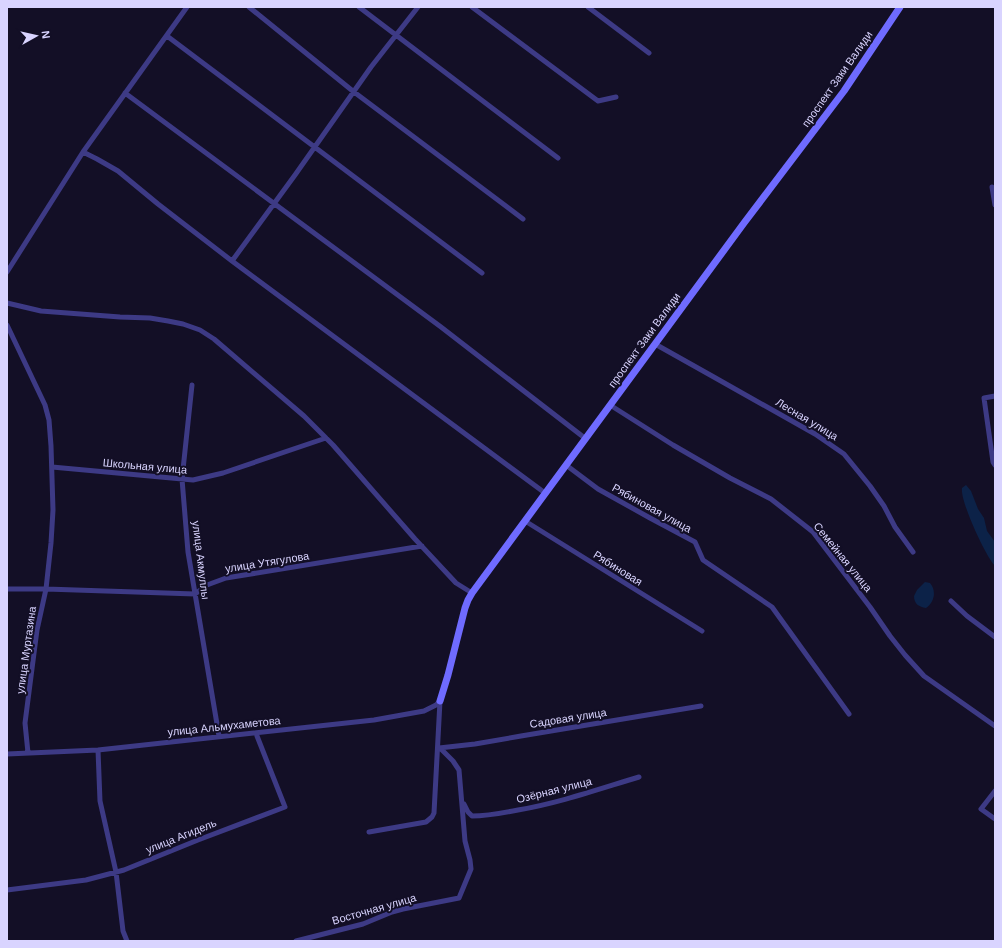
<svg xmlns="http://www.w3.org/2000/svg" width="1002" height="948" font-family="Arial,sans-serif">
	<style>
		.water { fill: #0c2248 }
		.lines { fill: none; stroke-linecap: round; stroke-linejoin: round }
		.street { stroke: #3d3a85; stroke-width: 5 }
		.secondary { stroke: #6f6bff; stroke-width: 7 }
		.labels { text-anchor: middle; stroke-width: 4; stroke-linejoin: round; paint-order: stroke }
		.street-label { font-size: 11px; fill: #d9d4ff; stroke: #130f26 }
	</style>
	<rect width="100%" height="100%" fill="#130f26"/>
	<path class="water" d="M966 485 971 491 978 509 984 518 987 531 995 542V566C985 555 960 501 962 488Z
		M925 582 930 583C937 591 934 603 926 608 919 607 914 604 914 596L917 590Z"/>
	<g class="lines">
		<path class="street" d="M249 7 354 92 523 219
			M359 7 558 158
			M472 7 598 101 616 97
			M588 7 649 53
			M167 36 482 273
			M125 93 441 327 586 439
			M83 152 97 159 118 171 158 204 232 261 545 493
			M992 187 995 205
			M232 261 295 175 371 67 418 7
			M7 272 83 152 187 7
			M7 303 41 311 120 317 150 318 168 321 183 324 200 330 214 339 304 416 333 445 415 539 456 583 472 593
			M7 325 45 405 49 420 51 446 53 510 51 543 46 589 37 630 25 723 28 753
			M655 344 712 376 815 434 844 454 870 486 884 506 895 527 913 552
			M192 385 182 479 188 552 219 736
			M995 396 984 398 993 462 995 465
			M610 405 673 445 730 478 771 499 808 528 813 532 870 607 890 636 905 655 924 676 995 726
			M566 465 598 489 650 518 695 542 703 560 772 607 849 714
			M52 467 193 480 223 473 326 438
			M525 521 702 631
			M7 589H46L195 594 207 585 226 578 422 546
			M951 601 967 616 995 637
			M439 748 475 744 521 736 701 706
			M98 750 100 801 116 872 123 931 127 941
			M7 754 98 750 374 720 424 711 436 705 440 701
			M995 791 981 809 995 819
			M464 804 468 812 472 816C487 816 503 813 518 810 559 803 599 789 639 777
			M369 832 426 822 432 817 434 813 440 701
			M7 890 86 880 124 870 198 840 285 807 257 736
			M296 941 363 924 392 912 403 909 459 898 471 869 470 860 465 841 459 770 453 761 440 748"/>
		<path class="secondary" d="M440 701 448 675 465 608 468 600 472 593 744 223 844 91 900 7"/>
	</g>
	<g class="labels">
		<g class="street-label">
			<text transform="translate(837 79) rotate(-55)" y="4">проспект Заки Валиди</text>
			<text transform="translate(644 340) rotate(-54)" y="4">проспект Заки Валиди</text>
			<text transform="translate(807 419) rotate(31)" y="4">Лесная улица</text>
			<text transform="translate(145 466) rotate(5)" y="4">Школьная улица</text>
			<text transform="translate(652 508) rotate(29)" y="4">Рябиновая улица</text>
			<text transform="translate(843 557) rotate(51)" y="4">Семейная улица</text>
			<text transform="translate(201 560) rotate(83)" y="4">улица Акмуллы</text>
			<text transform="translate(267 562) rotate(-9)" y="4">улица Утягулова</text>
			<text transform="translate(618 568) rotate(32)" y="4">Рябиновая</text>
			<text transform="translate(26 650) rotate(-82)" y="4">улица Муртазина</text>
			<text transform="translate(568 718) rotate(-9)" y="4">Садовая улица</text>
			<text transform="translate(224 726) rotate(-6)" y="4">улица Альмухаметова</text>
			<text transform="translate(554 790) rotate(-14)" y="4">Озёрная улица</text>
			<text transform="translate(181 836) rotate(-22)" y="4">улица Агидель</text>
			<text transform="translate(374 909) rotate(-16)" y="4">Восточная улица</text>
		</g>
	</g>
	<rect width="1002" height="948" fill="none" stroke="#d9d4ff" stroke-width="16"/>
	<g transform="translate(36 36) rotate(82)" stroke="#130f26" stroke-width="3" paint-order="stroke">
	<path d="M0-3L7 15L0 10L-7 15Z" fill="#d9d4ff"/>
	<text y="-6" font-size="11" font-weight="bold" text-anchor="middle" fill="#d9d4ff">N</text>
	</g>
</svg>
